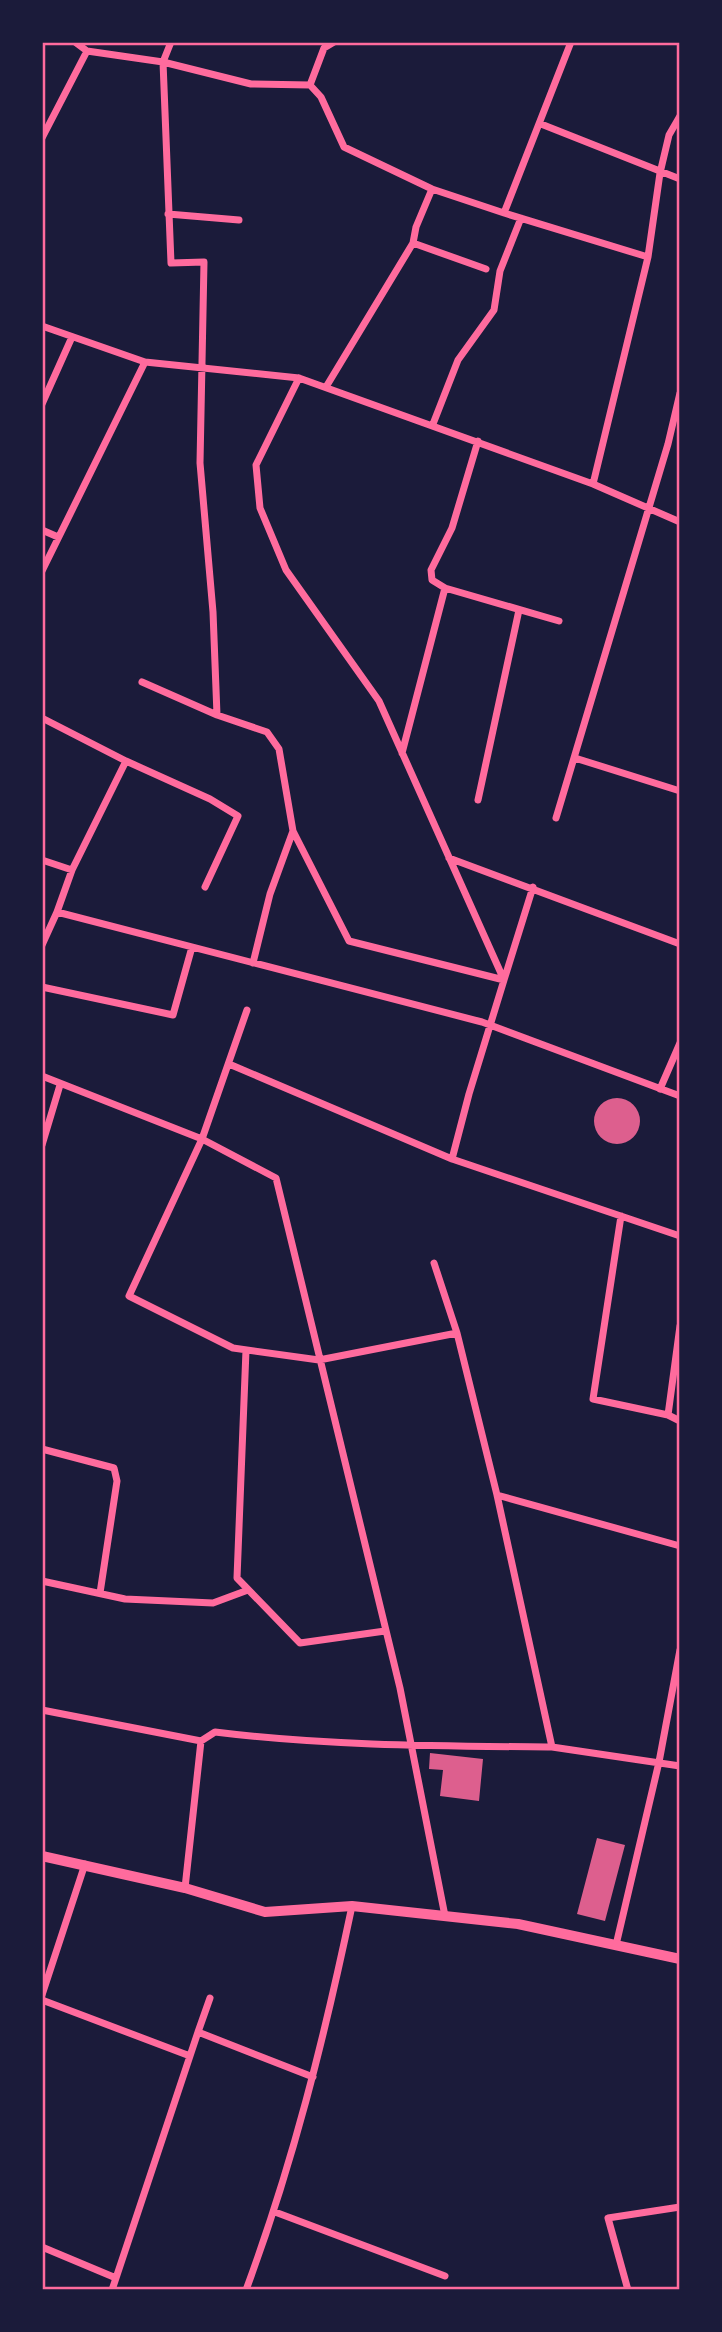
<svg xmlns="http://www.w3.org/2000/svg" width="722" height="2332" font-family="Cabin,sans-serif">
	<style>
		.building { fill: #dd5f8e }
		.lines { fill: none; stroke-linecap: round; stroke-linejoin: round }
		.minor { stroke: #ff6b9d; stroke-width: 7 }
		.tertiary { stroke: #ff6b9d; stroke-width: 10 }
		.neatline { fill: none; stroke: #ff6b9d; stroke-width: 2.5 }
	</style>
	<rect width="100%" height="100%" fill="#1b1b3a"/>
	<path class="building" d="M594 1121a23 23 0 1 1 46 0a23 23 0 1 1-46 0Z
		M430 1753 483 1759 479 1801 440 1796 443 1770 429 1769Z
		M597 1838 625 1845 605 1921 577 1914Z"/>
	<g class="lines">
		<path class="minor" d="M75 42 87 51 163 62 171 263 204 262 200 463 213 612 217 715 267 732 279 749 293 831 349 941 504 980 533 887
			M171 42 163 62 251 84 310 85 321 97 344 147 432 189 504 213
			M310 85 324 48 334 42
			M541 124 680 179
			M42 138 87 51
			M168 214 239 220
			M413 243 486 269
			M648 257 660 173 669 135 680 116
			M42 326 145 362 299 378 593 484 648 257 504 213 571 42
			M299 378 256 465 260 508 286 570 379 701 504 980 469 1094 452 1159
			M326 387 413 243 416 227 432 189
			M42 404 72 337
			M433 424 458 360 494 310 500 271 521 218
			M478 441 452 528 431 570 432 580 445 588 559 621
			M593 484 680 522
			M42 530 58 537
			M42 571 145 362
			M142 682 217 715
			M42 718 126 761 72 870
			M402 753 445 588
			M575 758 680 791
			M126 761 210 799 238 816 205 887
			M478 800 519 610
			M556 818 668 444 680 393
			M449 858 680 944
			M42 860 72 870 57 912 482 1022 680 1096
			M42 945 57 912
			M253 963 270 894 293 831
			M42 987 173 1015 192 947
			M247 1010 202 1139 129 1296 233 1348 319 1360 457 1333 497 1495 680 1546
			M229 1064 452 1159 680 1236
			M42 1076 202 1139 276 1178 400 1688 445 1916
			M660 1089 680 1043
			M42 1145 60 1085
			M621 1216 593 1399 668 1415 680 1421
			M434 1263 457 1333
			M246 1350 237 1578 300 1643 385 1631
			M668 1415 680 1326
			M42 1449 114 1468 117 1481 100 1593
			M42 1581 125 1599 213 1603 248 1590
			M42 1710 201 1741 215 1732C327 1746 439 1746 552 1747L497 1495
			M552 1747 680 1766
			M185 1888 201 1741
			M616 1945 659 1762 680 1650
			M42 1995 85 1864
			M42 2000 190 2056
			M198 2032 210 1998
			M275 2212 445 2276
			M42 2247 116 2278
			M112 2290 198 2032 313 2077
			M246 2290C293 2163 324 2039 352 1906
			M628 2290 608 2218 680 2207"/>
		<path class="tertiary" d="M42 1856 185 1888 265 1912 352 1906 518 1924 680 1959"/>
	</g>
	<rect width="722" height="2332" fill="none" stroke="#1b1b3a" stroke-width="88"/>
	<rect x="44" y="44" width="634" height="2244" class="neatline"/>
</svg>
